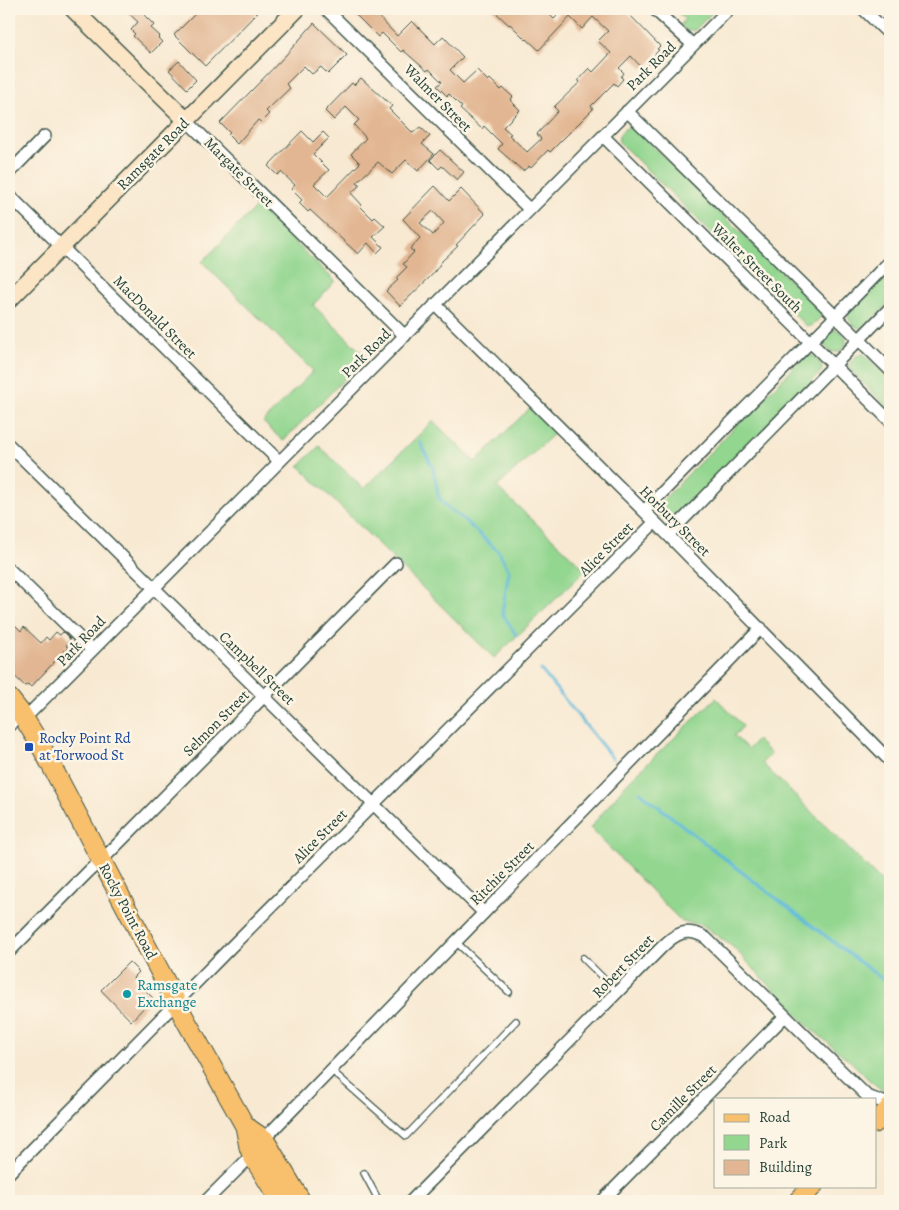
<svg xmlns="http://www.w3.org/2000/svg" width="899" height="1210" font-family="Alegreya,serif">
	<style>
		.green { fill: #92d68f; stroke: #588a62 }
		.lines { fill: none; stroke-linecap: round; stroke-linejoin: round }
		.stream { stroke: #5db9db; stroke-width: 3 }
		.building { fill: #e2b692; fill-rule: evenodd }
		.lane-casing { stroke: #40574c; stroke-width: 8 }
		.street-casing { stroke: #40574c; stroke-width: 14 }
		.secondary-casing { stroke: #40574c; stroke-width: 19 }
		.primary-casing { stroke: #40574c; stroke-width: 21 }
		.lane { stroke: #fff; stroke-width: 5.5 }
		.street { stroke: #fff; stroke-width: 11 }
		.secondary { stroke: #fce5c4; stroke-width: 16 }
		.primary { stroke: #f8bf6c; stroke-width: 19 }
		.transit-dot { fill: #1a4fb4; stroke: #fcf5e5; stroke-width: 2 }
		.culture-dot { fill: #0f9aa8; stroke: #fcf5e5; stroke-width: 2 }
		.labels { text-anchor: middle; stroke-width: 5; stroke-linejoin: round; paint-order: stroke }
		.street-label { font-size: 15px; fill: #1f3d34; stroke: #fcf5e5 }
		.transit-label { font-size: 15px; fill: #164399; stroke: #fcf5e5; text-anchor: start }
		.culture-label { font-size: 15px; fill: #0d838f; stroke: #fcf5e5; text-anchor: start }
	</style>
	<rect width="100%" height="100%" fill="#fcf5e5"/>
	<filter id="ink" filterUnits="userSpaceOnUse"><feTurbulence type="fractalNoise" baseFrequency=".02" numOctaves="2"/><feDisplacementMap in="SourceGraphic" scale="10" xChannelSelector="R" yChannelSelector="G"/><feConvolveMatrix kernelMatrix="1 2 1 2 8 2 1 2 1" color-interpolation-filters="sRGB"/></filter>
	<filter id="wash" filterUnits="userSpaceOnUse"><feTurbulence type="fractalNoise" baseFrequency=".0096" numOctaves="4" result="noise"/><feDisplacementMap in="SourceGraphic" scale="20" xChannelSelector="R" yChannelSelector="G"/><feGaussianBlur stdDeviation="1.12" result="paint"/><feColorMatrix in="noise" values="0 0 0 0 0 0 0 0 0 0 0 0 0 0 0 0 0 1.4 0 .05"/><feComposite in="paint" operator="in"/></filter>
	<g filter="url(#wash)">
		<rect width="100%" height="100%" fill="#f8e9d2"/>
		<path class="green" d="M674 9H716L695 30 687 31 680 26 685 19Z
			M629 127 638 132 820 310 821 317 812 326H806L619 142C617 135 623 129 629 127Z
			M257 206 335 281 313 305 366 357 283 441 263 422 313 371 202 262Z
			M890 268V302L863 329C856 329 847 321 848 313Z
			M824 341a11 11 0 1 1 22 0a11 11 0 1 1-22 0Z
			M864 354 890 380V410L849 368C849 361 857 354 864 354Z
			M806 355 814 356 820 362 822 369 821 372 676 520 672 522 663 521 656 512 658 505Z
			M530 408 556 432 497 487 586 570 494 658 299 466 319 446 364 489 433 421 475 462Z
			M716 698 743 726 734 736 748 749 757 740 771 754 762 763 890 890V1083L883 1091 868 1079 851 1062 808 1026 734 948 701 924 682 922 590 828 627 783Z"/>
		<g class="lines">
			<path class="stream" d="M420 442 433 468 439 498 449 509 464 520 499 552 509 571 502 613 516 635
				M541 670 613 759
				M640 792 743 873 890 985"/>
		</g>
		<g id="blocks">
			<path class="building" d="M124 9H148L143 14 154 25 151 28 160 36 158 38 162 42 151 53 133 36 135 34 131 30 138 22Z
				M200 9H261L205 66 174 35Z
				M359 9H371L397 36 412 21 435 44 443 36 463 57 450 70 463 83 477 70 488 81 490 79 501 90 503 88 513 97 510 100 520 110 503 127 511 134 509 135 527 152 541 139 537 134 558 111 554 107 580 82 578 80 589 68 593 72 611 53 598 41 608 31 593 17 582 29 570 17 539 50 527 39 526 40 510 24 509 25 492 9H544L554 19 563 10 562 9H621L627 12 660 46 657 49 659 50 655 54 656 56 643 69 631 56 619 68 624 73 621 77 623 79 617 86 614 83 591 106 593 109 550 152 548 150 531 168 529 166 523 171 498 149 502 144 484 126 482 129 460 109 462 107 449 94 447 96 437 86 442 82 429 69 427 71 403 50 401 52 382 33 378 37 355 14Z
				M314 23 347 55 328 74 321 67 312 74 304 66 286 84 290 88 266 111 269 114 261 122 258 120 237 144 228 135 230 133 220 123 285 56Z
				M179 61 196 80 187 89 169 70Z
				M361 78 392 106 389 109 413 133 420 127 430 136 422 144 434 154 418 171 406 160 392 174 378 162 357 182 360 185 351 193 362 205 360 206 373 219 375 217 385 226 373 237 383 247 377 253 368 243 358 254 310 210 308 212 299 203 302 200 291 189 295 185 281 172 277 175 268 166 302 131 313 142 323 132 329 138 313 154 329 170 314 184 327 197 360 163 351 154 366 138 354 125 359 120 346 107 334 120 325 111 352 83 354 85Z
				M440 150 464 172 457 180 442 166 439 169 430 160Z
				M435 186 449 201 461 189 485 214 456 245 458 246 442 261 433 274 400 306 386 291 398 280 396 278 407 267 403 264 414 252 410 249 420 238 403 219ZM433 211 444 223 433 235 420 223Z
				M9 619 21 631 24 627 41 643 46 637 49 640 56 632 60 635 63 632 70 639 66 646 68 647 31 687 28 684 25 686 9 671Z
				M129 962 139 972 133 978 153 998 131 1021 101 990Z"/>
		</g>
	</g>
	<g filter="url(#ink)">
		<use href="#blocks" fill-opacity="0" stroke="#40574c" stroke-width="1"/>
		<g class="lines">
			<g class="lane-casing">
				<path id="lane" d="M456 942 509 992
					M583 958 618 993
					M331 1070 406 1136 516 1021
					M364 1173 379 1201"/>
			</g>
			<g class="street-casing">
				<path id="street" d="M326 9 529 209
					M654 9 693 45
					M863 9 890 35
					M627 111 890 370
					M186 120 405 336
					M603 136 890 421
					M9 173 45 136
					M9 195 279 461
					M435 304 668 535 890 761
					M9 445 484 913
					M644 511 890 261
					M668 535 890 308
					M9 569 92 650
					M24 719 729 9
					M9 726 20 712
					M9 952 90 870 101 861 396 563
					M867 1096 883 1102H890
					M264 1139 761 628
					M9 1173 230 948 655 522
					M206 1201 252 1155
					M411 1201 662 947C676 933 687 927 706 938L867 1096 868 1099
					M602 1201 785 1016"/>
			</g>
			<g class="secondary-casing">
				<path id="secondary" d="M73 9 186 120
					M9 300 297 9"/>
			</g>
			<g class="primary-casing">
				<path id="primary" d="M9 698 20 712 40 744 185 1019 245 1126 249 1147 252 1155 280 1201
					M875 1123 890 1108
					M245 1126 264 1139 301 1201
					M798 1201 813 1186"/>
			</g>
			<use href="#lane" class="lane"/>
			<use href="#street" class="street"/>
			<use href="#secondary" class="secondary"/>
			<use href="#primary" class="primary"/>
		</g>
	</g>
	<rect class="transit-dot" x="24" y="742" width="10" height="10" rx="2.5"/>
	<circle class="culture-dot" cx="127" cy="994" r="5"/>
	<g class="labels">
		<g class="street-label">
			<text transform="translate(651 66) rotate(-45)" y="5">Park Road</text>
			<text transform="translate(438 98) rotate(45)" y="5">Walmer Street</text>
			<text transform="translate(153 154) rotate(-45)" y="5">Ramsgate Road</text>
			<text transform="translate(239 172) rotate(45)" y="5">Margate Street</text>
			<text transform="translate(757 268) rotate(45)" y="5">Walter Street South</text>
			<text transform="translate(155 317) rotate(45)" y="5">MacDonald Street</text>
			<text transform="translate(366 353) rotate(-45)" y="5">Park Road</text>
			<text transform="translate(675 521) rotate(45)" y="5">Horbury Street</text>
			<text transform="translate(606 549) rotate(-45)" y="5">Alice Street</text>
			<text transform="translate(81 641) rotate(-46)" y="5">Park Road</text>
			<text transform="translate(257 668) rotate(44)" y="5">Campbell Street</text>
			<text transform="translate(216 723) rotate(-45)" y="5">Selmon Street</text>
			<text transform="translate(320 836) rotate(-45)" y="5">Alice Street</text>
			<text transform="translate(502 873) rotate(-45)" y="5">Ritchie Street</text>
			<text transform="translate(128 911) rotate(62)" y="5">Rocky Point Road</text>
			<text transform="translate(623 966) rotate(-46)" y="5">Robert Street</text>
			<text transform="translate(683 1098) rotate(-45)" y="5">Camille Street</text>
		</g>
		<g class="transit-label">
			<text x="39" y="743">Rocky Point Rd<tspan x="39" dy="17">at Torwood St</tspan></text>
		</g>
		<g class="culture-label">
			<text x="137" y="990">Ramsgate<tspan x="137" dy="17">Exchange</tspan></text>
		</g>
	</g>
	<rect width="899" height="1210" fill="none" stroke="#fcf5e5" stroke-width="30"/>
	<rect x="714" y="1098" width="162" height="90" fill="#fcf5e5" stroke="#a4ab9e"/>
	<rect x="724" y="1114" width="25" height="8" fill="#f8bf6c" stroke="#a4ab9e"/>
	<text x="759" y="1122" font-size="15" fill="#1f3d34">Road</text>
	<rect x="724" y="1135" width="25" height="15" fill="#92d68f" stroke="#a4ab9e"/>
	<text x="759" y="1148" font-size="15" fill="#1f3d34">Park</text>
	<rect x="724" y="1160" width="25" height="15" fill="#e2b692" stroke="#a4ab9e"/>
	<text x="759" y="1172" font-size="15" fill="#1f3d34">Building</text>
</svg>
